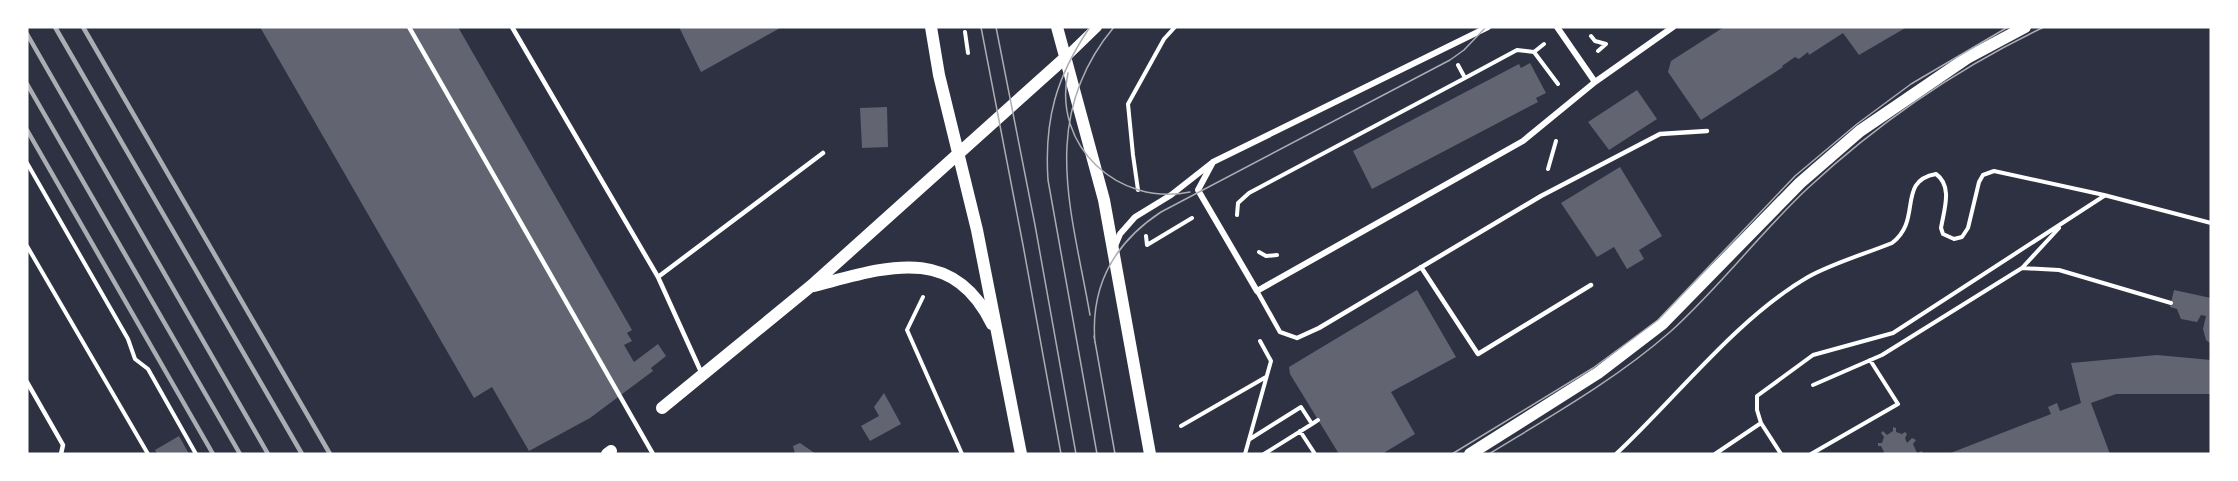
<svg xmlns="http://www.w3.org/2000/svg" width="2238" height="481" font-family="'Golos Text',sans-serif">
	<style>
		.building { fill: #626471 }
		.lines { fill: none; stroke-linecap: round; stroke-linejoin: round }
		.path { stroke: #fff; stroke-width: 4 }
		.service { stroke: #fff; stroke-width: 4.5 }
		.minor { stroke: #fff; stroke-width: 6 }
		.tertiary { stroke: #fff; stroke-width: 10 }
		.secondary { stroke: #fff; stroke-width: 12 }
		.tram { stroke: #abadb3; stroke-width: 1.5 }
		.rail { stroke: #abadb3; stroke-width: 4.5 }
	</style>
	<rect width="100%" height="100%" fill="#2d3142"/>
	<path class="building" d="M260 27H458L632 330 627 333 632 341 624 345 634 362 658 344 666 356 651 368 653 371 590 418 529 451 492 387 474 398Z
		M679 27H782L701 72Z
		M1724 27H1907L1859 55 1843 33 1809 55 1808 52 1799 59 1795 57 1782 66 1783 67 1701 120 1668 72 1671 61Z
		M1530 63 1546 93 1536 98 1538 102 1372 189 1353 151 1519 64 1521 68Z
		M1637 90 1657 119 1609 150 1588 122Z
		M887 107 888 147 862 148 860 108Z
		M1620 167 1662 236 1639 250 1644 259 1627 269 1614 247 1597 257 1561 203Z
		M1417 290 1456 357 1391 392 1415 434 1382 454H1339L1290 374 1289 367Z
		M2174 290 2211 298V344L2206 340 2203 329 2206 316 2201 315 2197 322 2181 319 2177 309 2170 307Z
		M2157 355 2211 360V394H2116L2091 403 2110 454H1948L2051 414 2048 407 2057 403 2060 411 2081 403 2071 363Z
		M884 393 901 424 870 441 861 426 879 416 874 407Z
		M1893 427 1896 428V432L1902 434 1905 432 1907 434 1905 438 1907 443 1912 438 1916 440 1913 444 1917 453 1922 451 1923 454H1882L1884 452 1881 446H1878V443H1882L1884 437 1881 433 1883 431 1887 435 1893 431Z
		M179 436 189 454H157L155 450Z
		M800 443 816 454H795L793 446Z"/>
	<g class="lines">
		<path class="path" d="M965 32 968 53
			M1591 36 1595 41 1606 44 1598 51
			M1534 52 1558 84
			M1458 65 1465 78 1517 50 1534 52 1544 44
			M27 163 128 339 135 359 148 369 196 454
			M1548 169 1556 141
			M1138 190 1133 155 1128 104 1164 39 1175 27
			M1237 215 1238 203 1249 193 1465 78
			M1146 236 1147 245 1192 218
			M27 246 148 454
			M1259 252 1266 256 1277 255
			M2022 268 2059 270 2171 303
			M923 297 907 330 962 454
			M1813 385 1882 355 2022 268 2059 228
			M1761 423 1781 454
			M1181 426 1266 377
			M1300 431 1315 454
			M1250 439 1301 407 1312 424 1318 420
			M1245 454 1271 361 1260 341
			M1264 454 1312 424
			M1616 454C1676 398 1737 318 1808 277 1833 263 1865 254 1892 243 1923 220 1896 181 1936 174 1953 186 1944 210 1941 228L1943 234 1954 239 1962 237 1968 228 1979 182 1983 175 1994 171 2104 195 2211 223
			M1715 454 1761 423 1757 410V396L1813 355 1893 333 2104 196
			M1811 454 1898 404 1870 360"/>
		<path class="service" d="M409 27 653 454
			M512 27 658 277 702 374
			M1421 267 1478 354 1591 285
			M658 277 823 153
			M1257 291 1280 332 1297 338 1319 328 1541 196 1660 134 1707 131
			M27 382 63 445 61 454"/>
		<path class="minor" d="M1557 27 1595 82
			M1213 162 1198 190 1257 291 1523 141 1595 82 1673 27
			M1115 246 1120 234 1135 217 1171 195 1213 162 1488 27"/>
		<path class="tertiary" d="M1066 57 1097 27"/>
		<path class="secondary" d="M931 27 939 75 977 230 1021 454
			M1057 27 1104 200 1150 454
			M814 286C884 268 952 242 992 324
			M662 408 811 286 1066 57
			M607 454 611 451
			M1470 454 1598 373 1662 324 1800 183 1860 131 1967 58 2025 27"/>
		<path class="tram" d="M981 27 1023 245 1061 454
			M996 27 1035 225 1076 454
			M1090 27C1056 77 1044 120 1048 180L1097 454
			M1068 73C1052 146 1119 207 1190 192
			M1090 315C1072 211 1038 118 1114 27
			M1094 336 1115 454
			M1095 343C1090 286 1114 243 1161 212L1450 60 1464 50 1486 27
			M1452 454 1593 368 1658 320 1795 176 1857 124 1911 84 2008 27
			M1489 454C1551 416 1615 380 1670 332 1719 288 1760 233 1808 188 1878 123 1958 68 2044 27"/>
		<path class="rail" d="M55 27 302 454
			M83 27 330 454
			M27 34 268 454
			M27 84 240 454
			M27 130 213 454"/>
	</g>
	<rect width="2238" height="481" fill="none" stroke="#ffffff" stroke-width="57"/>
</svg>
